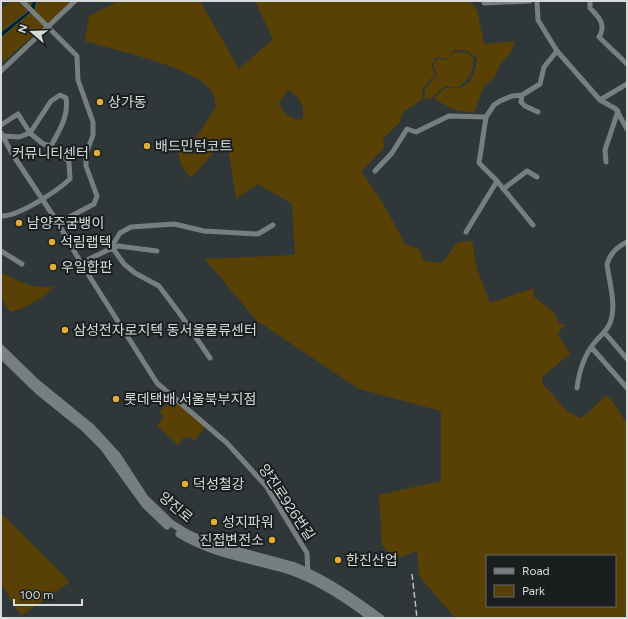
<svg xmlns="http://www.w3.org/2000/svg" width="628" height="619" font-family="Figtree,'Noto Sans KR',sans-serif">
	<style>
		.green { fill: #594106; fill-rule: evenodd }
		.water { fill: #002229; stroke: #40595e }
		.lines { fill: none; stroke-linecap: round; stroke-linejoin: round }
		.minor { stroke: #767e80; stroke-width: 5 }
		.secondary { stroke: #767e80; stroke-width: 7 }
		.rail { stroke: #b9bebf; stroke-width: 1.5; stroke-dasharray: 6 3; stroke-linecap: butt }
		.poi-dot { fill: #e3ae35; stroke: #1a1e1f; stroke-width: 1.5 }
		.labels { text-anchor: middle; stroke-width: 4; stroke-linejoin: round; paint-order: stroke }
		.poi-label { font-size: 14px; fill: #d6dadb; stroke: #1a1e1f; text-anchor: start }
		.street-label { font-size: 14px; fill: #d6dadb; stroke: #1a1e1f }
	</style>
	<rect width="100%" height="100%" fill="#303739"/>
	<path class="green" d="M11 1H72L1 64V9Z
		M119 1H200L239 69 273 39 255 1H469L477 10 484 44 515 41 510 54 500 64 496 75 483 88 474 113 455 110 434 99 445 88C469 91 474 80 477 58L468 51 454 50 447 59 436 57 431 66 435 74 422 89 423 99 403 112 400 122 383 139 384 148 361 172C379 195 392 219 405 244L419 249 424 261 442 263 458 242 472 241 477 269 490 303 534 288 533 296 554 312 558 322 566 325 557 333 570 354 543 376 542 383 567 411 580 418 589 412 606 395 613 402 627 424V618H455L419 576 417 551 394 559 382 545 379 495 441 481V411L359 389 256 320 205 259 295 255 292 204 258 184 236 199 228 147 215 151 191 178 181 165 178 151 197 136 216 107C215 101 214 94 210 89 193 67 114 50 85 41L89 16ZM288 90C298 95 308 109 301 120 290 118 283 114 279 103ZM487 556H615V606H487Z
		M454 52 468 53 474 59C472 73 469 80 457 88L445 86 432 98 425 99V89L437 74 433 65 437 59 447 60Z
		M1 272C21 283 30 288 54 287 43 298 26 308 11 312 0 304 1 286 1 272Z
		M171 399 205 427 194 441 190 437 183 438 178 445 157 426 163 418 160 412Z
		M1 513 70 582 21 616 1 584Z"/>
	<path class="water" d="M33 1H37L35 9 1 38V32L27 12Z"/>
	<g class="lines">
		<path class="minor" d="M22 1 77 56 78 80 93 122V135L86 154V166L97 196 94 204 58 223
			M537 1 538 20 557 51 600 100 616 109 627 129
			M590 1V8C598 16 607 25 599 37L627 64
			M484 3 530 1
			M1 71 75 1
			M522 95 521 102 525 106 538 112
			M600 100 627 84
			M486 117 479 163 497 181 533 225
			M1 125 18 114 30 133 51 101 60 95 66 98C69 117 59 130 51 146
			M1 133 13 155 58 223 81 263 157 383 227 443 266 486 307 553 308 574
			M606 162 605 150 618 111
			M375 171 392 153 407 129 416 132 449 116 486 117 494 105 500 101 512 96 522 95 540 84 544 67 557 51
			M503 189 527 171 537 177
			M1 216C18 217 57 191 70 179L69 162 51 146 43 144 30 133 19 137 4 136
			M466 232 497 181
			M110 249 120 233 131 227 174 224 204 231 258 234 273 225
			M111 249 118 246 157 251
			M1 251 22 264
			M81 263 110 249 114 250 124 264 135 273 159 286 180 314 210 358
			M605 333 627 359
			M592 348 627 388
			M577 388C579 372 584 355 595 342 601 335 607 331 610 323 617 305 609 282 607 264 610 253 617 247 627 242"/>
		<path class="secondary" d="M1 348 36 382 91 427 117 455 145 498 171 523 187 533 207 542 295 566C327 579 353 598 381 618
			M1 355 38 391 84 428 103 447 145 505 167 526
			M179 534C211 554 248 559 283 569 314 578 346 599 371 618"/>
		<path class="rail" d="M412 574 417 618"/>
	</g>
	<g class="poi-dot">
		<circle cx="100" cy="102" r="4"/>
		<circle cx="147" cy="146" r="4"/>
		<circle cx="97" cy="153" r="4"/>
		<circle cx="19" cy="223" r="4"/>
		<circle cx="52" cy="242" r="4"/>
		<circle cx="53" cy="267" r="4"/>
		<circle cx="65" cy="330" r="4"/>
		<circle cx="116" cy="399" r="4"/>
		<circle cx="185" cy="484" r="4"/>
		<circle cx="214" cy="522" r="4"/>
		<circle cx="272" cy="540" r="4"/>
		<circle cx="338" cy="560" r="4"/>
	</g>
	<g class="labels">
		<g class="poi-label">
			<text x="108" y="107">상가동</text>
			<text x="155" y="151">배드민턴코트</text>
			<text x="89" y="158" text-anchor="end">커뮤니티센터</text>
			<text x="27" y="228">남양주굼뱅이</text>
			<text x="60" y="247">석림랩텍</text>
			<text x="61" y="272">우일합판</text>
			<text x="73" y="335">삼성전자로지텍 동서울물류센터</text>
			<text x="124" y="404">롯데택배 서울북부지점</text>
			<text x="193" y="489">덕성철강</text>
			<text x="222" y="527">성지파워</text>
			<text x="264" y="545" text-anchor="end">진접변전소</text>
			<text x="346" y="565">한진산업</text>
		</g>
		<g class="street-label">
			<text transform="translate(287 502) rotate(56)" y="5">양진로926번길</text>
			<text transform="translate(176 507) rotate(40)" y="5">양진로</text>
		</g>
	</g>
	<rect width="628" height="619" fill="none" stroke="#d6dadb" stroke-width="4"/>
	<rect x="486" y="555" width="130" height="52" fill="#1a1e1f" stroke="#65696a"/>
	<rect x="494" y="568" width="20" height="6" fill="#767e80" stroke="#65696a"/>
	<text x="522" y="575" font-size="12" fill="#d6dadb">Road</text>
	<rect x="494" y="585" width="20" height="12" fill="#594106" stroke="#65696a"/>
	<text x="522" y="595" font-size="12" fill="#d6dadb">Park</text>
	<g transform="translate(32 32) rotate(289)" stroke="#1a1e1f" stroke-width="3" paint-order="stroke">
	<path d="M0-3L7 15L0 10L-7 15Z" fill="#d6dadb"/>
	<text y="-6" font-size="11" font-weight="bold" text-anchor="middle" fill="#d6dadb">N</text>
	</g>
	<path d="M14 599v6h68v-6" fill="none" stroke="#d6dadb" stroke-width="2"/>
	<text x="20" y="599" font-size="12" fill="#d6dadb" stroke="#1a1e1f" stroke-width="3" paint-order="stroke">100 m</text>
</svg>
